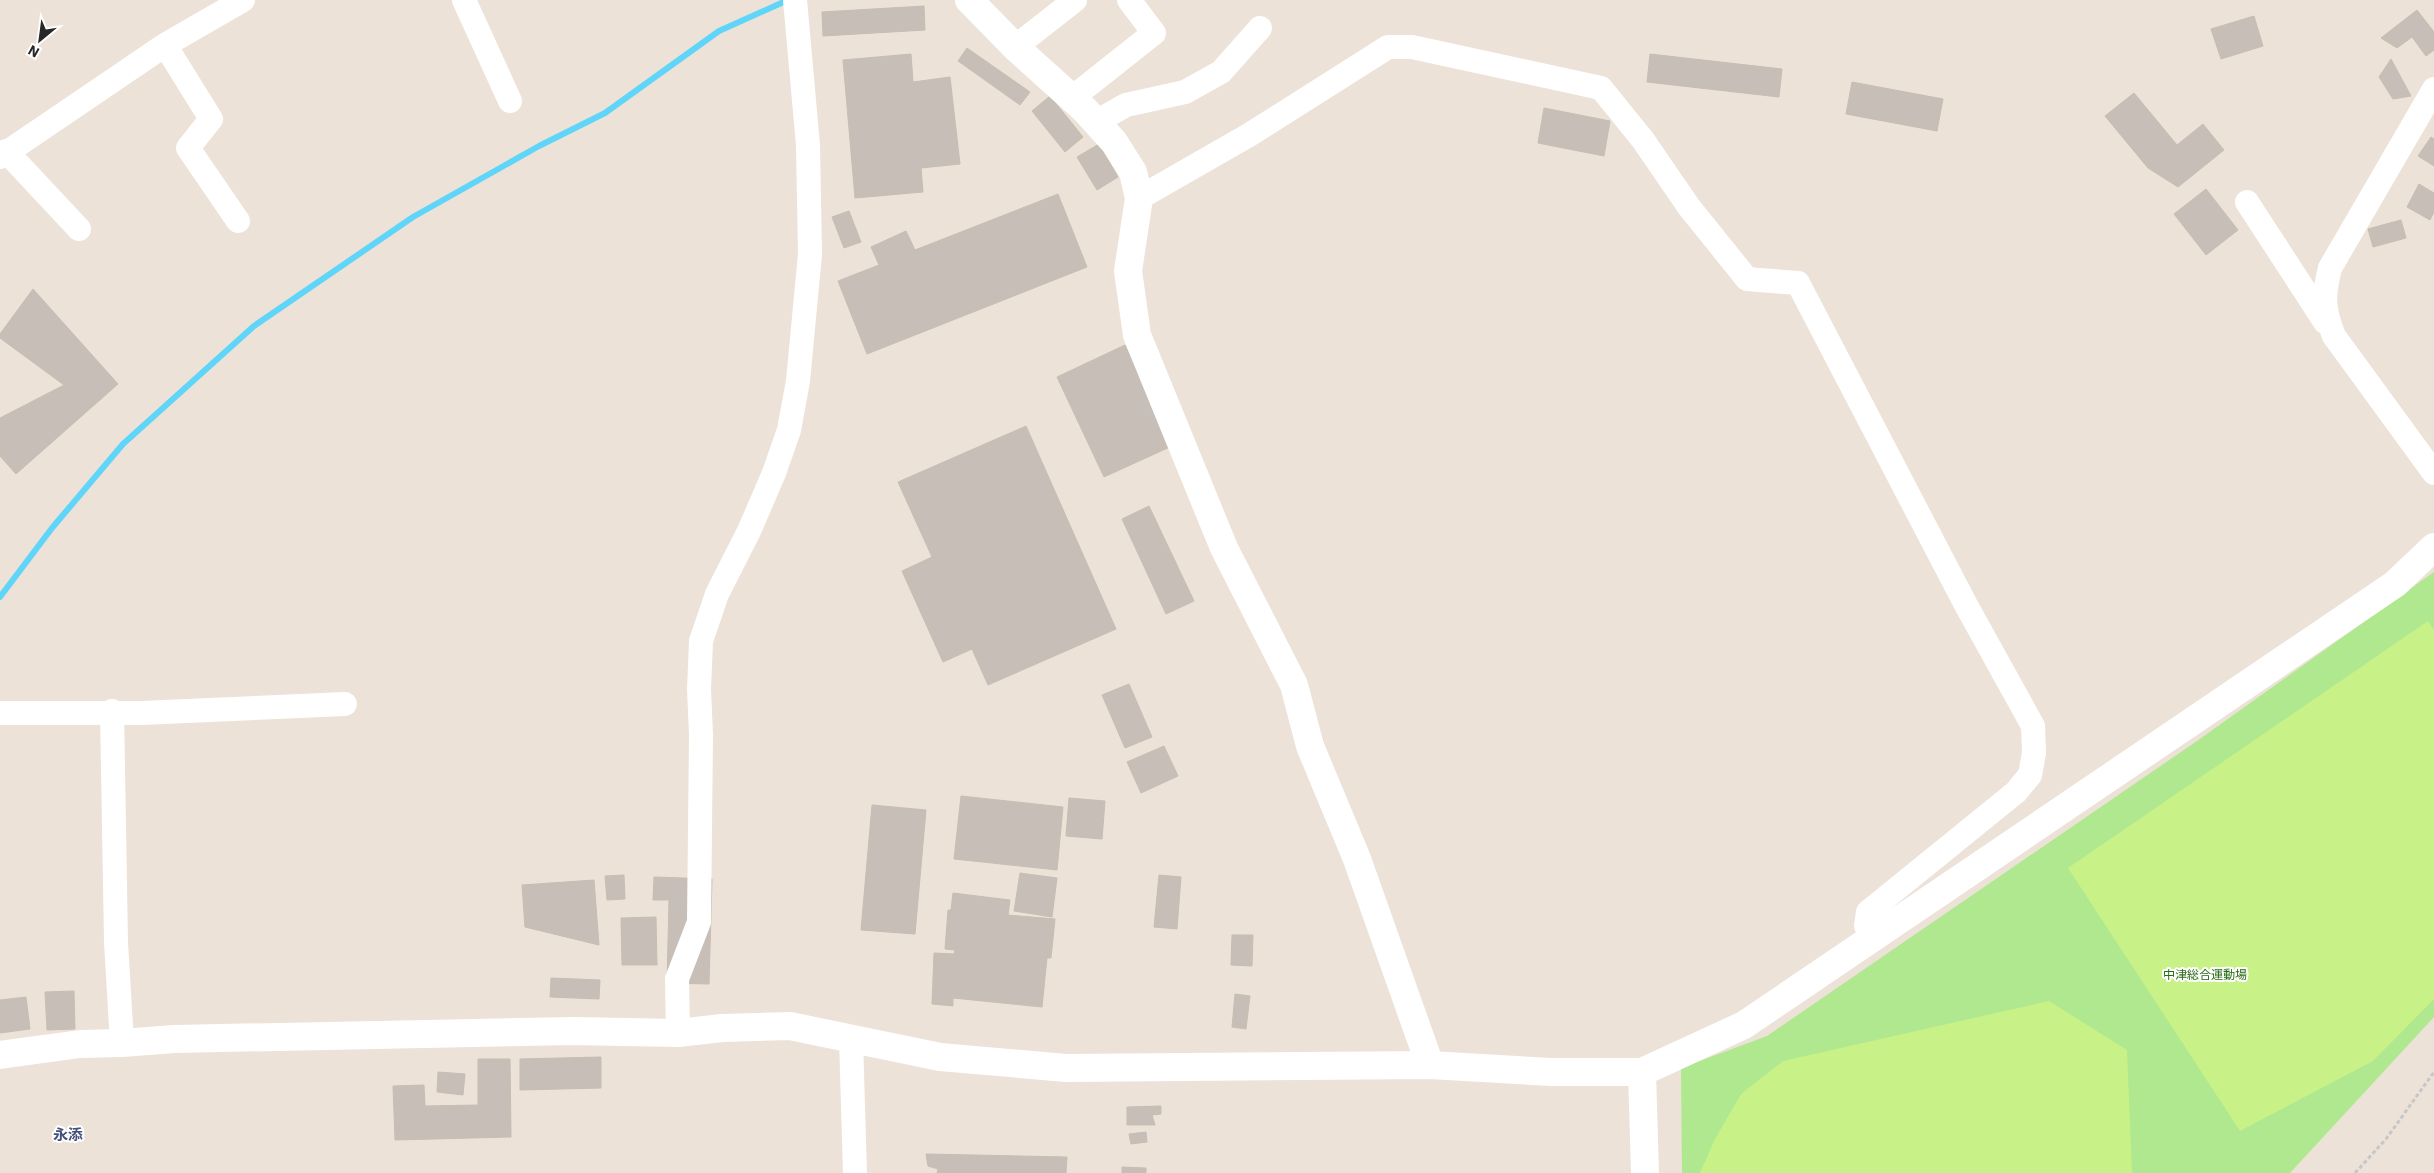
<svg xmlns="http://www.w3.org/2000/svg" width="2434" height="1173" font-family="'IBM Plex Sans','Noto Sans JP',sans-serif">
	<style>
		.green { fill: #afe88e }
		.pitch { fill: #c8f188 }
		.lines { fill: none; stroke-linecap: round; stroke-linejoin: round }
		.stream { stroke: #5fd5f9; stroke-width: 6 }
		.building { fill: #c7bfb7; stroke: #c7beb1 }
		.path { stroke: #c7c7c7; stroke-width: 3; stroke-dasharray: 4 2.5; stroke-linecap: butt }
		.street { stroke: #fff; stroke-width: 24 }
		.secondary { stroke: #fff; stroke-width: 28 }
		.labels { text-anchor: middle; stroke-width: 4; stroke-linejoin: round; paint-order: stroke }
		.park-label { font-size: 12px; fill: #276913; stroke: #fff }
		.quarter-label { font-size: 15px; font-weight: bold; fill: #44507b; stroke: #fff }
	</style>
	<rect width="100%" height="100%" fill="#ece2d7"/>
	<path class="green" d="M2434 572V1017L2290 1173H1682L1681 1068 1767 1036 2197 741Z"/>
	<path class="pitch" d="M2428 621 2434 630V999L2373 1061 2240 1131 2068 868Z
		M2049 1001 2127 1050 2132 1173H1700L1715 1139 1741 1094 1783 1061Z"/>
	<g class="lines">
		<path class="stream" d="M0 597 52 528 123 444 254 326 413 217 539 146 605 113 719 31 788 0"/>
	</g>
	<path class="building" d="M924 6 925 30 823 36 822 12Z
		M2417 10 2434 32V50L2426 56 2412 37 2397 48 2381 38Z
		M2254 16 2263 46 2221 59 2211 29Z
		M967 48 1030 92 1020 105 958 61Z
		M911 54 913 82 950 77 960 164 921 168 923 192 855 198 843 60Z
		M1650 54 1782 69 1779 97 1647 82Z
		M2391 59 2411 96 2393 99 2379 77Z
		M1852 82 1943 99 1937 131 1846 114Z
		M2134 93 2177 145 2203 124 2224 150 2178 187 2148 168 2105 116Z
		M1050 96 1083 137 1065 152 1032 111Z
		M1544 108 1610 121 1604 156 1538 143Z
		M2431 137 2434 139V166L2418 156Z
		M1099 144 1118 177 1097 190 1077 157Z
		M2419 184 2434 193V212L2430 220 2407 207Z
		M2206 189 2238 230 2206 255 2174 214Z
		M1058 194 1087 267 867 354 838 281 879 265 871 247 906 231 915 250Z
		M849 211 861 242 844 248 832 217Z
		M2401 220 2406 238 2373 247 2368 229Z
		M33 289 118 384 16 474 0 456V418L64 385 0 338V334Z
		M1125 345 1172 446 1104 477 1057 377Z
		M1026 426 1116 629 988 685 972 649 943 662 902 571 932 557 898 482Z
		M1149 506 1194 601 1166 614 1122 519Z
		M1129 684 1152 737 1125 748 1102 695Z
		M1164 746 1178 776 1141 793 1127 762Z
		M961 796 1063 807 1057 870 954 859Z
		M1069 798 1105 801 1102 839 1066 836Z
		M872 805 926 810 915 934 861 930Z
		M1020 873 1057 878 1052 917 1014 911Z
		M624 875 625 899 607 900 605 876Z
		M1159 875 1181 877 1177 929 1154 927Z
		M654 877 712 879 709 984 667 983 669 900H653Z
		M594 880 599 945 525 927 522 885Z
		M953 893 1010 900 1008 915 1055 919 1051 958H1047L1042 1007 953 998V1006L932 1004 934 953 954 954 955 950 945 949 948 910H951Z
		M656 917 657 965H622L621 918Z
		M1232 935H1253L1252 966 1231 965Z
		M551 978 600 980 599 999 550 997Z
		M74 991 75 1029 47 1030 45 992Z
		M1235 994 1250 996 1246 1029 1232 1027Z
		M26 997 30 1029 0 1033V1000Z
		M601 1057V1088L520 1090V1059Z
		M478 1059H510L511 1137 395 1140 393 1086 424 1085 425 1106 478 1105Z
		M438 1072 465 1074 463 1095 437 1092Z
		M1161 1106V1114L1152 1115 1155 1125H1127V1107Z
		M1146 1132 1147 1142 1131 1144 1129 1134Z
		M926 1154 1067 1157 1066 1173H937L938 1169 928 1166Z
		M1122 1167 1146 1168V1173H1122Z"/>
	<g class="lines">
		<path class="path" d="M2355 1173 2386 1139 2434 1072"/>
		<path class="street" d="M464 0 510 101
			M165 45 211 119 188 148 238 221
			M1015 47 1075 0
			M2434 89 2330 268C2323 296 2323 309 2334 336L2434 473
			M1072 98 1154 33 1129 0
			M1096 122 1126 105 1185 92 1221 72 1260 28
			M6 151 79 229
			M0 157 165 45 243 0
			M1139 198 1249 135 1388 47H1412L1601 88 1643 140 1689 207 1747 279 1798 283 1966 605 2033 726 2034 753 2030 775 2016 792 1868 912 1866 926 1874 939
			M2247 202 2325 322
			M112 711 116 942 122 1043
			M0 713H141L345 704
			M678 1033 677 979 699 922 701 735 699 689 701 641 717 594 749 531 774 473 789 430 798 381 810 254 808 145 795 0
			M851 1038 855 1173"/>
		<path class="secondary" d="M969 0 1015 47 1085 110 1114 142 1133 172 1139 198 1128 271 1137 335 1224 548 1294 685 1310 746 1357 859 1430 1065
			M0 1055 80 1044 122 1043 174 1039 573 1031 678 1033 722 1028 790 1026 940 1057 1066 1068 1430 1065 1551 1072H1642L1744 1025 2395 584 2434 547
			M1642 1072 1645 1173"/>
	</g>
	<g class="labels">
		<g class="park-label">
			<text x="2205" y="979">中津総合運動場</text>
		</g>
		<g class="quarter-label">
			<text x="68" y="1140">永添</text>
		</g>
	</g>
	<g transform="translate(40 40) rotate(209)" stroke="#ffffff" stroke-width="4" paint-order="stroke">
	<path d="M0-4L9 19L0 12L-9 19Z" fill="#272727"/>
	<text y="-8" font-size="14" font-weight="bold" text-anchor="middle" fill="#272727">N</text>
	</g>
</svg>
